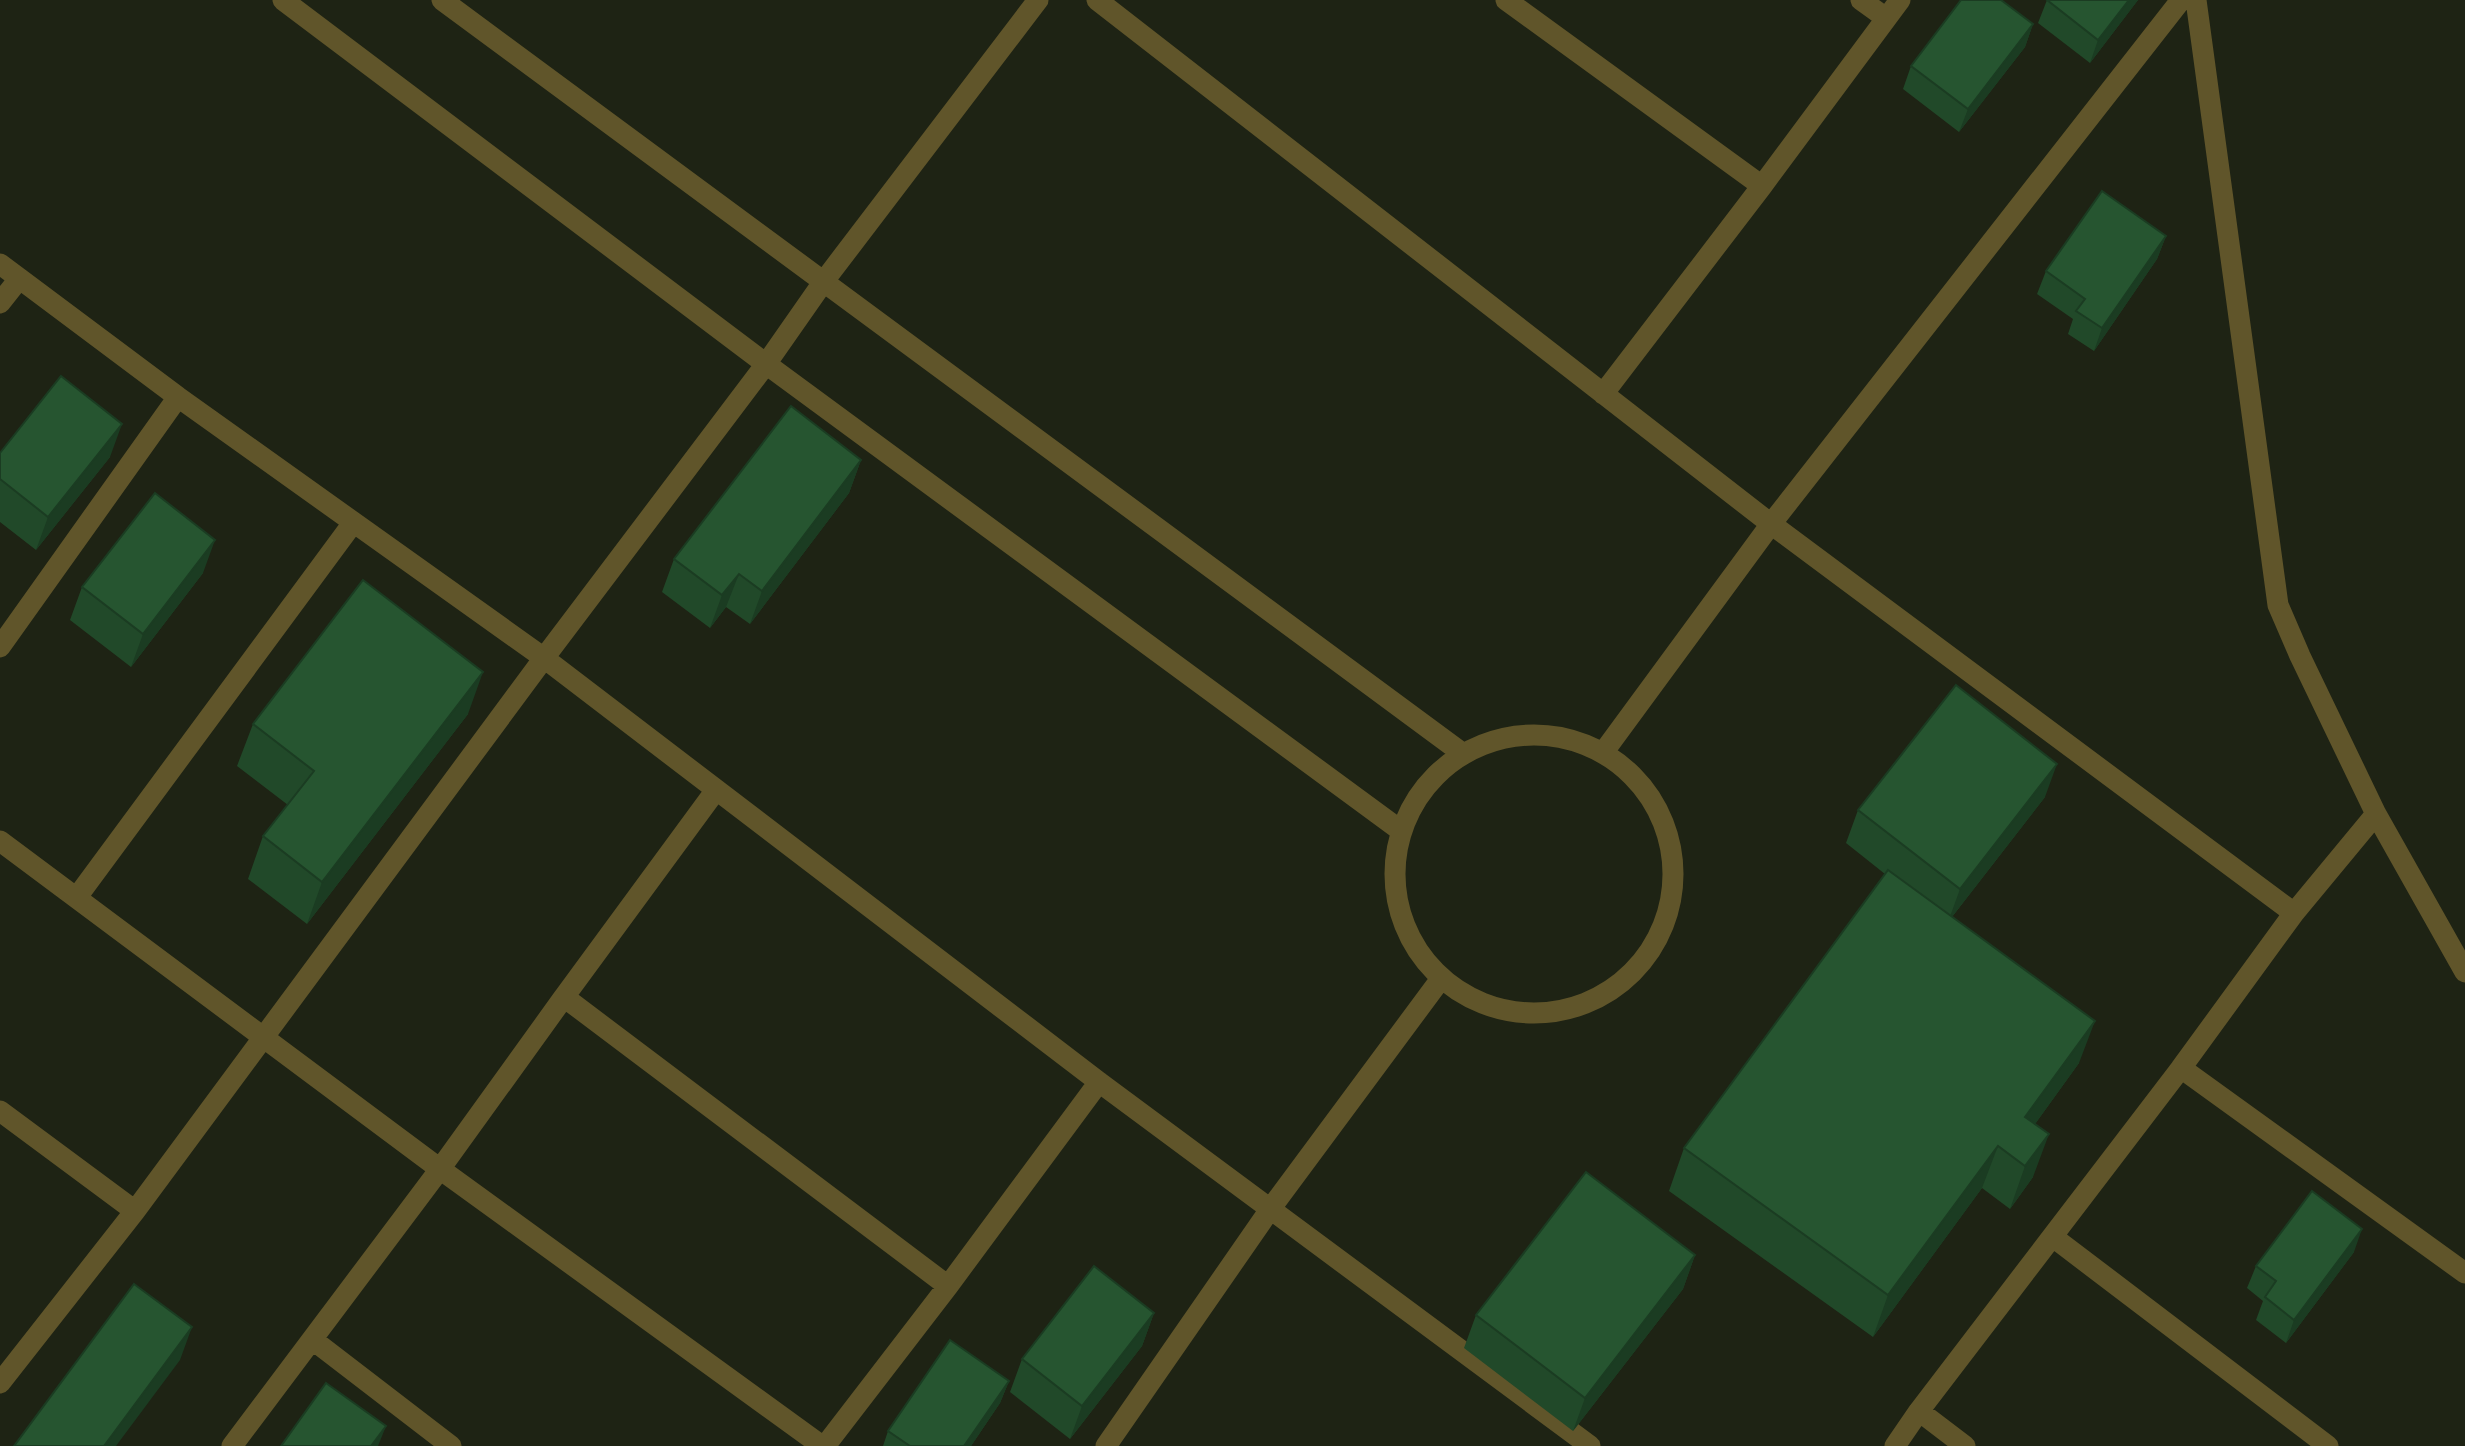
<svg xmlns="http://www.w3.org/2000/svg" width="2465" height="1446" font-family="Rubik,sans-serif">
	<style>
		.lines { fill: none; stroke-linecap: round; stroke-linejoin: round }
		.minor { stroke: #60552a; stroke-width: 21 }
		.wall { fill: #214929 }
		.shaded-wall { fill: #1b3c22 }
		.building { fill: #265530; stroke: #1b3c22; stroke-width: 2 }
	</style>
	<rect width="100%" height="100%" fill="#1e2314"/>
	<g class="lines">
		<path class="minor" d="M283 0 766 364 1400 830
			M442 0 1462 753
			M1097 0 1771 524 2294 913
			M1506 0 1762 186
			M1861 0 1886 18
			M2196 0 2278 605 2300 656 2376 814 2465 972
			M0 264 178 397 544 658 1099 1082 1590 1446
			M0 303 19 279
			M1603 394 1762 186 1900 0
			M0 647 178 397
			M1395 874a139 139 0 1 1 278 0a139 139 0 1 1-278 0Z
			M1605 750 1771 524 2181 0
			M0 841 440 1169 822 1446
			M77 897 353 523
			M564 997 716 790
			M2181 1068 2465 1273
			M0 1111 135 1211
			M2053 1237 2328 1446
			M313 1340 451 1446
			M0 1383 135 1211 544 658 766 364 824 281 1038 0
			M1919 1411 1965 1446
			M232 1446 440 1169 564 997 948 1286
			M825 1446 948 1286 1099 1082
			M1106 1446 1271 1208 1440 980
			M1895 1446 1919 1411 2181 1068 2294 913 2376 814"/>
	</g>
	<path class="wall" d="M2047 0H2138L2090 63 2038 23Z
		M2033 24 2025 47 1959 132 1903 89 1911 66Z
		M2166 236 2157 259 2094 351 2068 334 2073 319 2037 294 2046 271Z
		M0 453 110 457 36 550 0 522Z
		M861 460 849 493 750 624 726 607 710 628 662 592 674 559Z
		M203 573 131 667 70 620 82 587Z
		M468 714 307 924 248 879 263 836 288 805 237 766 253 724Z
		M2045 797 1952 917 2079 1063 2035 1124 2033 1177 2010 1209 1982 1188 1873 1337 1669 1191 1684 1148 1885 874 1846 843 1858 810Z
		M2354 1252 2286 1343 2256 1320 2263 1301 2247 1288 2256 1266Z
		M1695 1255 1683 1289 1573 1431 1464 1348 1476 1315Z
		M1154 1313 1142 1346 1070 1439 1010 1392 1022 1359Z
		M1009 1381 1000 1403 971 1446H883L888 1431Z"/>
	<path class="shaded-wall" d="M2129 0H2138L2090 63 2098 40Z
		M2033 24 2025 47 1959 132 1968 109Z
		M2166 236 2157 259 2094 351 2102 328Z
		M122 424 110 457 36 550 48 517Z
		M861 460 849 493 750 624 762 591Z
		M215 540 203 573 131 667 143 634Z
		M739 574 726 607 710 628 722 595Z
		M483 672 468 714 307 924 322 882Z
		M2057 764 2045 797 1948 922 1960 889Z
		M2095 1021 2079 1063 2012 1156 2025 1117Z
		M2049 1134 2033 1177 2010 1209 2025 1166Z
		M1998 1146 1982 1188 1873 1337 1888 1295Z
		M2362 1229 2354 1252 2286 1343 2294 1320Z
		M1695 1255 1683 1289 1573 1431 1585 1398Z
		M1154 1313 1142 1346 1070 1439 1082 1406Z
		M192 1327 180 1360 116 1446H104Z
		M1009 1381 1000 1403 971 1446H964Z
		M386 1426 378 1446H371Z"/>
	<path class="building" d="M1961 0H2001L2033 24 1968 109 1911 66Z
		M2047 0H2129L2098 40Z
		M2102 191 2166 236 2102 328 2076 311 2085 299 2046 271Z
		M61 376 122 424 48 517 0 479V453Z
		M791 406 861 460 762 591 739 574 722 595 674 559Z
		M155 493 215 540 143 634 82 587Z
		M363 580 483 672 322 882 263 836 314 771 253 724Z
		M1956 685 2057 764 1960 889 1858 810Z
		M1888 870 2095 1021 2025 1117 2049 1134 2025 1166 1998 1146 1888 1295 1684 1148Z
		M1586 1172 1695 1255 1585 1398 1476 1315Z
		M2312 1191 2362 1229 2294 1320 2265 1297 2276 1281 2256 1266Z
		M1094 1266 1154 1313 1082 1406 1022 1359Z
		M134 1284 192 1327 104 1446H14Z
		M950 1340 1009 1381 964 1446H910L888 1431Z
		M326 1383 386 1426 371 1446H281Z"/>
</svg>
